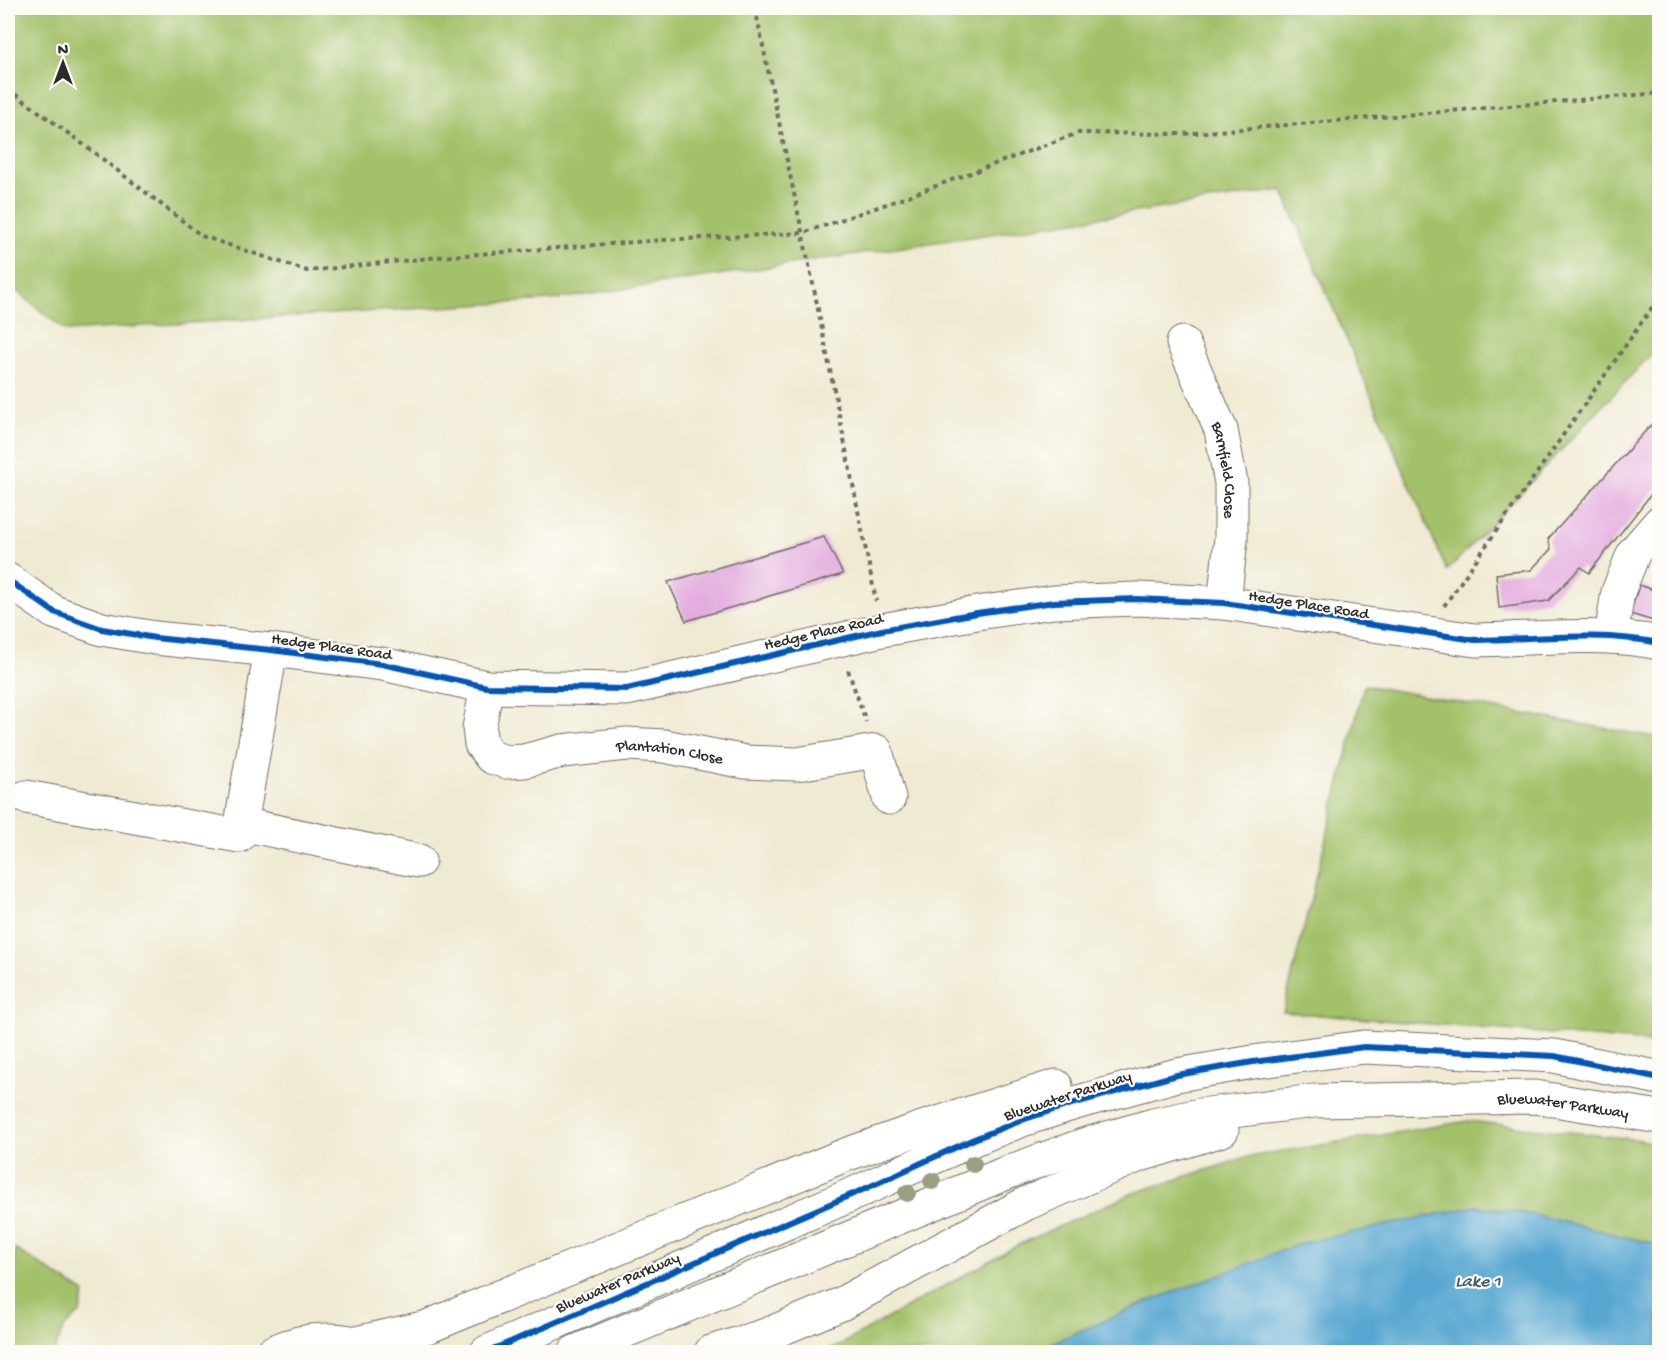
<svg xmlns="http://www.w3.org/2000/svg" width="1667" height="1360" font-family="'Gochi Hand',sans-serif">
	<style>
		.green { fill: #a3c169; stroke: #67764a; stroke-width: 1.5 }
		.water { fill: #59a7d2; stroke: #42697e; stroke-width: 1.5 }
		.building { fill: #e3acdf }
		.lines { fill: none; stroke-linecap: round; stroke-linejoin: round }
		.minor-casing { stroke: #706e65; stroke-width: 35 }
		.path { stroke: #706e65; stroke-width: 4; stroke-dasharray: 4.5 4.5; stroke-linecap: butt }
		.minor { stroke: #fff; stroke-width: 33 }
		.cycleway-casing { stroke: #fdfcf7; stroke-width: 10 }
		.cycleway { stroke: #0057b8; stroke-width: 6 }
		.tree { fill: #9a9e82 }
		.labels { text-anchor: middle; stroke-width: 4.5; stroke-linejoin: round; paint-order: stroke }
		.street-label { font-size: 16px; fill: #2b2b2b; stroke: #fdfcf7 }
		.water-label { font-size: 18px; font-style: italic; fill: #3d5d6e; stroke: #fdfcf7 }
	</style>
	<rect width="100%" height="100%" fill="#fdfcf7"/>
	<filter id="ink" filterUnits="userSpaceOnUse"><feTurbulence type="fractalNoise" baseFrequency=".0167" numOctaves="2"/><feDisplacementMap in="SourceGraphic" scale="12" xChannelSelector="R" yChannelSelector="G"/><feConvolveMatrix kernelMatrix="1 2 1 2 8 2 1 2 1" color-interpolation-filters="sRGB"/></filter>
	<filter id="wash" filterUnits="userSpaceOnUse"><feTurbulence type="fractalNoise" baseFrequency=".008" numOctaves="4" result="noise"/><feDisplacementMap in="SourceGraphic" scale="24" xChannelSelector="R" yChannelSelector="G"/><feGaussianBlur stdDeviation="1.35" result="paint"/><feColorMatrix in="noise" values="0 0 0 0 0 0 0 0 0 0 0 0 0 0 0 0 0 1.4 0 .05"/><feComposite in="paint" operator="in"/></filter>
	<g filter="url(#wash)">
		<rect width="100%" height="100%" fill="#efead2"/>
		<path class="green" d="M8 8H1659V346L1447 571 1282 190 551 300 66 331 8 284Z
			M1364 685 1659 738V1046L1639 1041 1283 1012Z
			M1468 1121 1642 1140 1659 1145V1245L1535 1215 1476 1206 1150 1301 1031 1352H822L836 1347 1018 1245 1131 1194 1247 1157Z
			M15 1249 85 1293 80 1313 64 1328 54 1352H8V1318L13 1298Z"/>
		<path class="water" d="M1476 1206 1535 1215 1659 1245V1352H1031L1150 1301 1302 1243Z"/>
		<g id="blocks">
			<path class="building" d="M1660 415V483L1589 573 1581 567 1548 601 1499 608 1496 574 1531 570 1551 549 1548 539Z
				M824 537 843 574 686 621 668 582Z
				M1639 585 1660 592V623L1630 614Z"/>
		</g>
	</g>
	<g filter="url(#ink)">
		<use href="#blocks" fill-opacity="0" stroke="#706e65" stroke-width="1.5"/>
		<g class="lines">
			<g class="minor-casing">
				<g id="minor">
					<path id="s1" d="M1183 343 1221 430 1231 483V539L1224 603"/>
					<path d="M8 580 54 612 102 629 155 638 271 650 382 664 487 687 627 689 882 630 977 613 1054 602 1137 599 1224 603 1475 640C1537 639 1598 631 1660 643"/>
					<path d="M1611 637 1618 592 1634 552 1660 522"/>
					<path id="s2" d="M487 687 479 728 481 744 491 757 506 762 524 761 562 751 627 744 664 746 745 762 797 764 876 751 889 798"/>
					<path d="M26 797 239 836 271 650"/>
					<path d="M241 824 419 861"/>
					<path d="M360 1342 427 1327 845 1155 922 1128 1056 1086"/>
					<path d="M273 1352C309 1335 345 1338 382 1349"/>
					<path d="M487 1352 860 1191 974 1139 1025 1119 1075 1103 1177 1075 1253 1062 1364 1047 1554 1056 1660 1078"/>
					<path id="s3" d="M575 1352 1006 1173 1086 1144 1153 1125 1200 1115 1315 1101 1535 1097 1660 1117"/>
					<path d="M711 1352 766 1335 841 1304 1025 1204 1137 1156 1222 1130"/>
				</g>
			</g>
			<path class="path" d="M755 8 813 284 876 601
				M8 89 91 150 202 236 307 271 439 257 662 240 803 233 898 200 1078 133 1183 134 1660 93
				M1444 606 1660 296
				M848 670 866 722"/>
			<use href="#minor" class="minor"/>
			<g class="cycleway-casing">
				<path id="cycleway" d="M8 580 54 612 102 629 155 638 271 650 382 664 487 687 627 689 882 630 977 613 1054 602 1137 599 1224 603 1475 640C1537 639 1598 631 1660 643
					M487 1352 860 1191 974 1139 1025 1119 1075 1103 1177 1075 1253 1062 1364 1047 1554 1056 1660 1078"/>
			</g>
			<use href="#cycleway" class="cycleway"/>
		</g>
		<g class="tree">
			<circle cx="973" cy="1164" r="9"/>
			<circle cx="932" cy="1181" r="9"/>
			<circle cx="907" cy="1193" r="9"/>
		</g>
	</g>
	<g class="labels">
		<g class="street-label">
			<text dy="6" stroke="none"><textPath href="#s1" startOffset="135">Barnfield Close</textPath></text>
			<text transform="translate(1309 603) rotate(9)" y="6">Hedge Place Road</text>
			<text transform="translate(823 630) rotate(-13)" y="6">Hedge Place Road</text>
			<text transform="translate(332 645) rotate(8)" y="6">Hedge Place Road</text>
			<text dy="6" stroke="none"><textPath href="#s2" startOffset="256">Plantation Close</textPath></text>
			<text transform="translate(1067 1094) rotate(-18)" y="6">Bluewater Parkway</text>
			<text dy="6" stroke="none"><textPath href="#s3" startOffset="1034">Bluewater Parkway</textPath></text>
			<text transform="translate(617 1281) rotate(-23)" y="6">Bluewater Parkway</text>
		</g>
		<g class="water-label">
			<text x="1478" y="1286">Lake 1</text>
		</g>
	</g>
	<rect width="1667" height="1360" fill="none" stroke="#fdfcf7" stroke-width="30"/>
	<g transform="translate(63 63)" stroke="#fdfcf7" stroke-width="4.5" paint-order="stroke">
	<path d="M0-4.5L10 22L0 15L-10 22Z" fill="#2b2b2b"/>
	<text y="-9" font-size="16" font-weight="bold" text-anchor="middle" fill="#2b2b2b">N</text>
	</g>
</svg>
